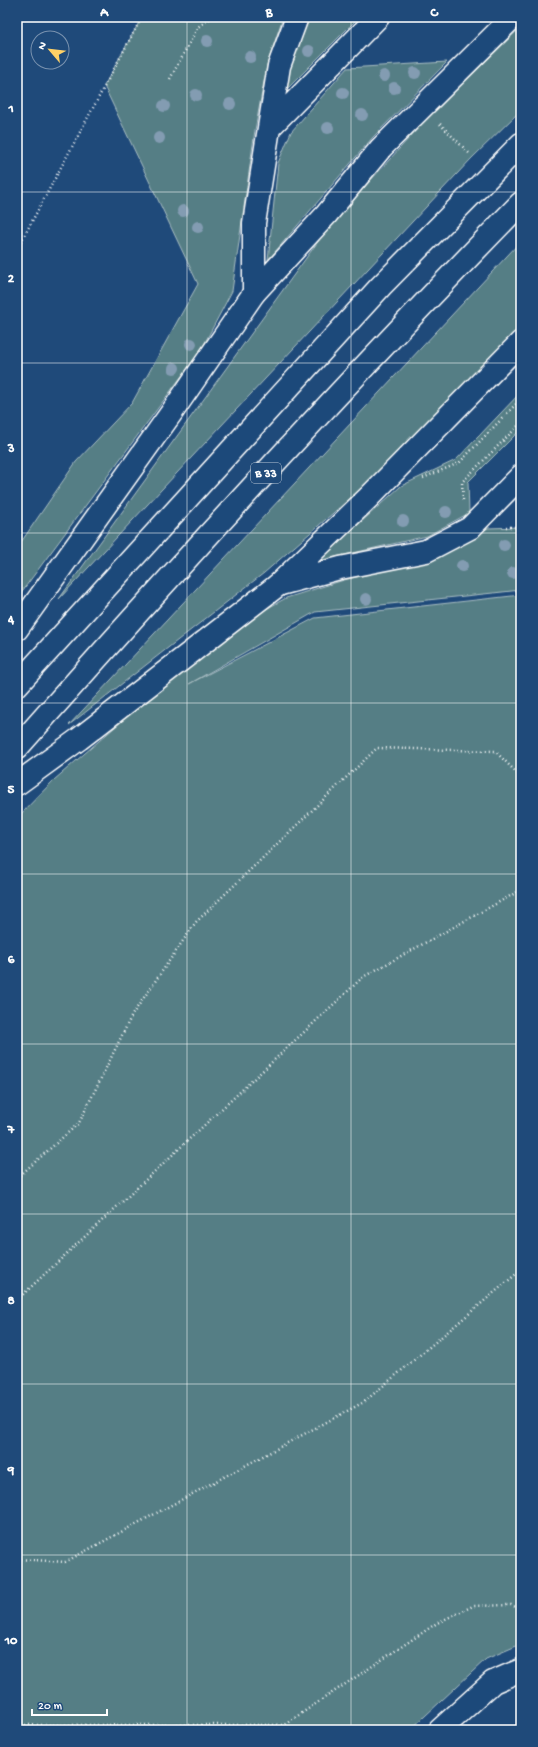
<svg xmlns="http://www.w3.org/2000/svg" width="538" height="1747" font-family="'Gochi Hand',sans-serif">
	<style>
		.green { fill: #557e85; stroke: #aabec2 }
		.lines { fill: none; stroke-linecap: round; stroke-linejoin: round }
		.minor-casing { stroke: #fff; stroke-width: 25 }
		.highway-casing { stroke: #fff; stroke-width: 25 }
		.path { stroke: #fff; stroke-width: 2.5; stroke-dasharray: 1 3; stroke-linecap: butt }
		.minor { stroke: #1f4a7a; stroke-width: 22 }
		.highway { stroke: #1f4a7a; stroke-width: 22 }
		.tree { fill: #839cb2 }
		.grid { fill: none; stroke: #fff; stroke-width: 1; stroke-opacity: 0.55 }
		.labels { text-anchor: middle; stroke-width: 3.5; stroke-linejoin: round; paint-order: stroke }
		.shield { fill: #1f4a7a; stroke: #bcc9d7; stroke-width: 1 }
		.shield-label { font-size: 12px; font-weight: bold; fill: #fff }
		.neatline { fill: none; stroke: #fff; stroke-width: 1.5 }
		.grid-label { font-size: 13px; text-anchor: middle; font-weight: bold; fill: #fff }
	</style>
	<rect width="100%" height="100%" fill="#1f4a7a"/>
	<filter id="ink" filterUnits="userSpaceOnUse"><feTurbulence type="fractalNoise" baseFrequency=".025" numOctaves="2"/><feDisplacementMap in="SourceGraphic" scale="8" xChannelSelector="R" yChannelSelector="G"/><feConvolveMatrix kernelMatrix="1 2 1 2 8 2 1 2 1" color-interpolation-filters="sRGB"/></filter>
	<g filter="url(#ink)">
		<path class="green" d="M142 17H283L267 65 255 130 232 291 201 350 17 598V548L76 462 132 403 198 284 104 86Z
			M310 17H359L282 94 289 68Z
			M521 27V110L471 159 59 599 330 225 430 115Z
			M447 62 373 137 268 260 278 163 291 132 347 68Z
			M521 241V327L363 487 264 573 69 725Z
			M521 392V429L468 482 469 513 427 536 318 561 401 486 456 460Z
			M521 527V590L315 612 189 684 315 618 521 595V1644L486 1659 410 1730H17V818L54 780 167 682 252 617 286 598 344 580 431 559 488 528Z"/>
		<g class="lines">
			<g class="minor-casing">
				<path id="minor" d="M269 128 378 17
					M254 293 326 215 381 148 513 17
					M254 293V223L269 128 279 66 297 17
					M281 584 340 568 426 551 470 528 521 476
					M278 585 369 497 521 342
					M440 1730 493 1682 521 1670"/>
			</g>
			<g class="highway-casing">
				<path id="highway" d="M17 629 172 412 254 293
					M17 685 381 286 521 144
					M17 748C181 563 348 380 521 203
					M17 784 79 739 278 585"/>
			</g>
			<path class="path" d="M170 79 198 27 212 17
				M440 124 471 155
				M17 249 142 17
				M423 478 459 463 521 399
				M463 500 462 482 521 423
				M506 527H521
				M17 1178 79 1123 132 1015 196 922 377 748 495 751 521 777
				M17 1300 363 977 521 890
				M17 1559 65 1562 364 1402 521 1270
				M17 1725H284L437 1623 473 1606 511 1605 521 1609"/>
			<use href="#minor" class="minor"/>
			<use href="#highway" class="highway"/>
		</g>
		<g class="tree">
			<circle cx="207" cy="41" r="6"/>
			<circle cx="309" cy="51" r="6"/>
			<circle cx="250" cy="57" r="6"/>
			<circle cx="415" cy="73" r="6"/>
			<circle cx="384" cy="76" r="6"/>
			<circle cx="394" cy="88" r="6"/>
			<circle cx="343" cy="93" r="6"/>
			<circle cx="196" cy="95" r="6"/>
			<circle cx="230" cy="104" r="6"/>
			<circle cx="164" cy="106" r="6"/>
			<circle cx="362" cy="115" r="6"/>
			<circle cx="328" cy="128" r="6"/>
			<circle cx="159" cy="138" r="6"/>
			<circle cx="183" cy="211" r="6"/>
			<circle cx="198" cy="227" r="6"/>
			<circle cx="191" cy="344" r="6"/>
			<circle cx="174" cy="368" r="6"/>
			<circle cx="446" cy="512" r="6"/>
			<circle cx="403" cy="521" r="6"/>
			<circle cx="504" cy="545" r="6"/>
			<circle cx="462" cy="566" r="6"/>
			<circle cx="513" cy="573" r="6"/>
			<circle cx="366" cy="599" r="6"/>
		</g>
	</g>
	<path class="grid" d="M187 17V1730M351 17V1730M17 192H521M17 363H521M17 533H521M17 703H521M17 874H521M17 1044H521M17 1214H521M17 1384H521M17 1555H521"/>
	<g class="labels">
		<rect class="shield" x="251" y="463" width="30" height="20" rx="3"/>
		<g class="shield-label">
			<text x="266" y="477">B 33</text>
		</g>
	</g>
	<rect width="538" height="1747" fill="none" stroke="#1f4a7a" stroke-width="44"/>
	<g transform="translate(50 50) rotate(298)"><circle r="19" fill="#1f4a7a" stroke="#7992af"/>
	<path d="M0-3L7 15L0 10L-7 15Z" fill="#ffd166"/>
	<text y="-6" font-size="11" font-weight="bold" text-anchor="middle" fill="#ffffff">N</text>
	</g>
	<path d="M32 1709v6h75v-6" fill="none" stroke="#ffffff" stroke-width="2"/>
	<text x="38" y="1709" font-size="12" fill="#ffffff" stroke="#1f4a7a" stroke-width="3" paint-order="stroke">20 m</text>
	<rect x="22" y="22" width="494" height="1703" class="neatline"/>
	<g class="grid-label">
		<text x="104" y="16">A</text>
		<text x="269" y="16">B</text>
		<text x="434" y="16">C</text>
		<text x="11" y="112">1</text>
		<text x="11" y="282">2</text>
		<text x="11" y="452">3</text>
		<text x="11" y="623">4</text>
		<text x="11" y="793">5</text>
		<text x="11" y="963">6</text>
		<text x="11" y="1133">7</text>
		<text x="11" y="1304">8</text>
		<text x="11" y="1474">9</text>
		<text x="11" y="1644">10</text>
	</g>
</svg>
